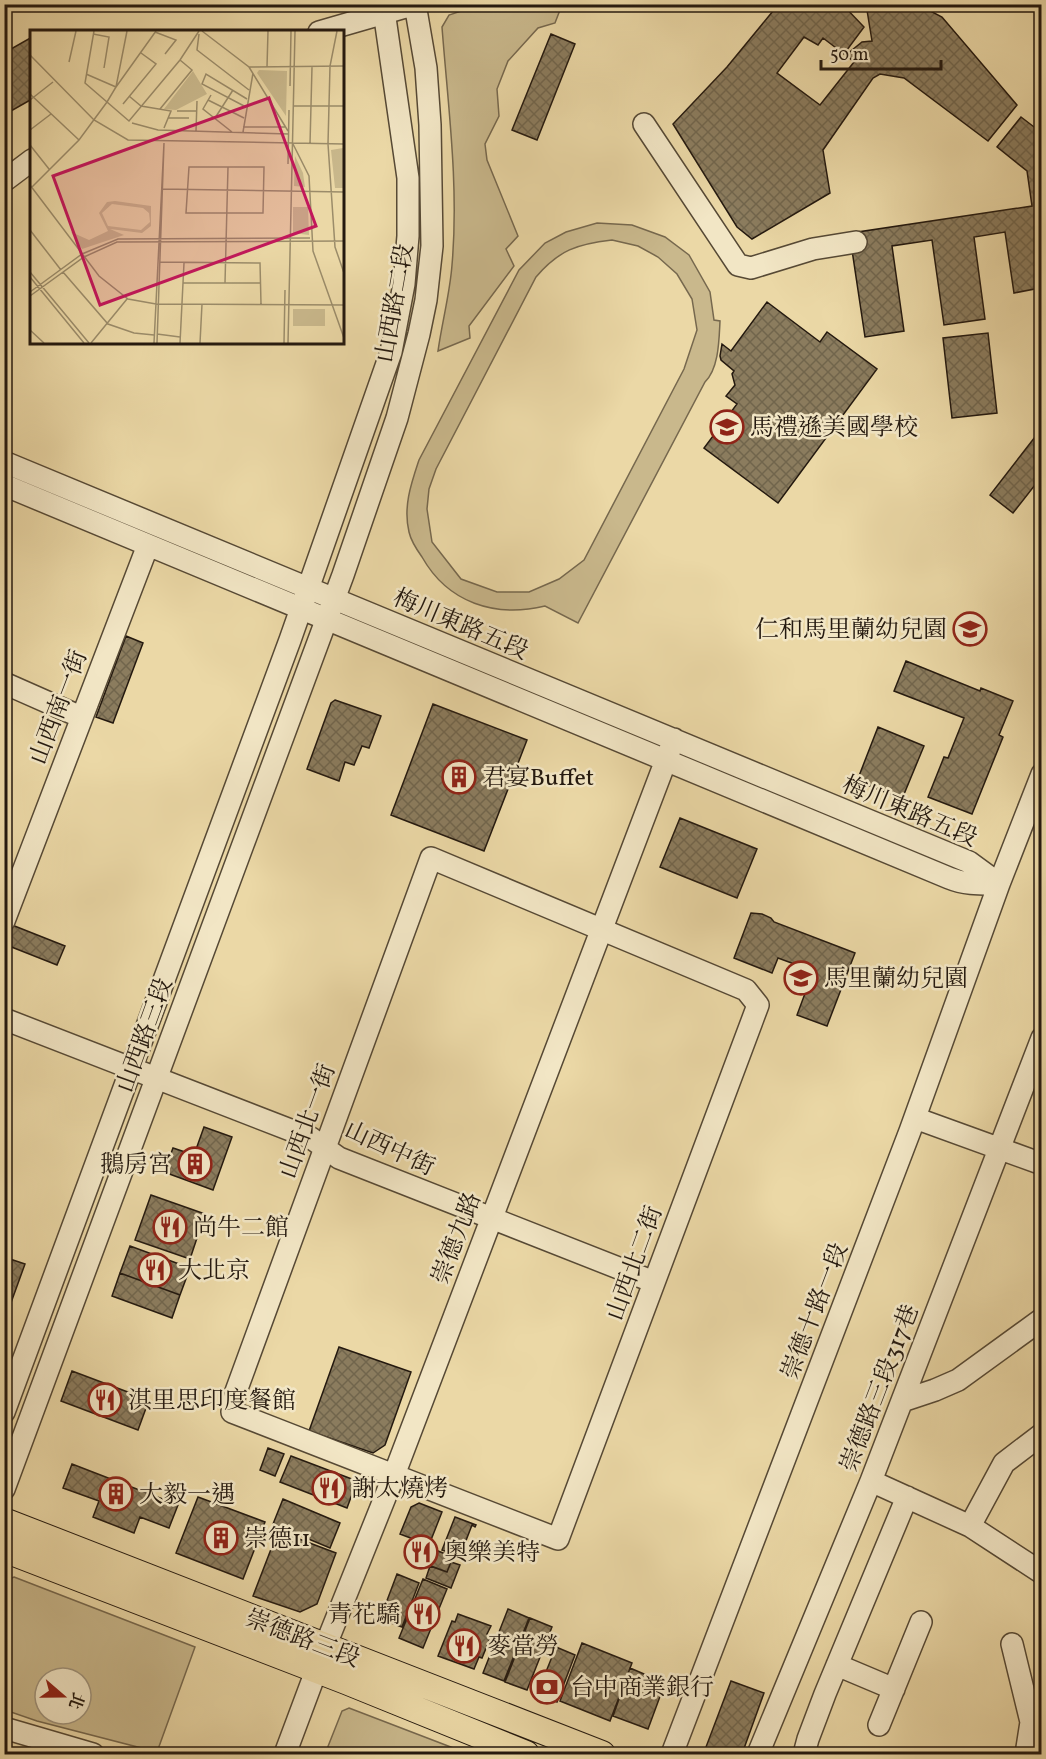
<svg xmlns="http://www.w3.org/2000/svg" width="1046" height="1759" font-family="Vollkorn,'Noto Serif TC',serif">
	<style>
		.green { fill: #c9b88c; stroke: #76684e; stroke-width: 1.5; fill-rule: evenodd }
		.building { fill: url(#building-cross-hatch); stroke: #24190f; stroke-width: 1.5 }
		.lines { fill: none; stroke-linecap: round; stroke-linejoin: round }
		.minor-casing { stroke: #564935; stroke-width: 24 }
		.major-casing { stroke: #24190f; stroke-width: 28 }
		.minor { stroke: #f2e6c5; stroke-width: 21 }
		.major { stroke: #ebd8a6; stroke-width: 26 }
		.labels { text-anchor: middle; stroke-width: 5; stroke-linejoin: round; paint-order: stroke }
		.street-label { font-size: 24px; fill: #24190f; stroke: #f2e6c5 }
		.poi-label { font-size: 24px; fill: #24190f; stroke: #f2e6c5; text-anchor: start }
		.inset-road { fill: none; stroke: #9b8c6a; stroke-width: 1.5 }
		.view { fill: #c2185b; fill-opacity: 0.15; stroke: #c2185b; stroke-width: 3 }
		.inset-edge { fill: none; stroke: #24190f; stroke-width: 3 }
	</style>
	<defs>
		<pattern id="building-cross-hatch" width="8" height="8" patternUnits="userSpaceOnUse" patternTransform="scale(1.5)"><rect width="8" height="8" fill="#8b7c5e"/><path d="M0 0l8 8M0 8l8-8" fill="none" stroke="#71654c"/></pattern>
	</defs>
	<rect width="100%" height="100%" fill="#ebd8a6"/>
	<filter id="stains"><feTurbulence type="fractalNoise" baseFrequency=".00333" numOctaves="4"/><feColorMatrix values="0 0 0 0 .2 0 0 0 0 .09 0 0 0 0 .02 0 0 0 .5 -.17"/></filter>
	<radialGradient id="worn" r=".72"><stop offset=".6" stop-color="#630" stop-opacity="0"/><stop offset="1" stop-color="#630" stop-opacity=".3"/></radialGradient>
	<path class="green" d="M482 4 567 5 560 10 555 23 538 28 508 61 497 89 499 116 485 144 487 160 518 236 506 249 514 266 469 326 470 338 438 351C442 322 450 293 452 265 459 185 448 106 442 27L449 15Z
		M597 223 632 225 665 237 689 255 710 292 714 320 720 321C719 340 719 368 705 382L578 623 545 606C495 618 448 603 422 557 417 550 411 541 409 532 403 507 411 484 419 460L519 270 545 243 566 232ZM612 240 638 246 658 257 677 274 692 299 697 330 684 369 584 560 559 579 529 592H497L461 579 432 542 427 509 429 489 436 469 536 277C559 250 577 244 612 240Z
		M14 1577 195 1647 157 1752 37 1721 5 1710V1581ZM45 1678H81V1714H45Z
		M349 1708 469 1754H325L342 1711Z"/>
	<path class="building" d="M770 4H842L864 27 844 54 823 38 818 45 804 37 777 73 820 105 854 62 846 55 862 42 872 41 866 4H917L942 17 1017 105 988 141 904 78 880 74 873 78 823 150 830 193 752 239 737 227 673 124 727 67 773 11 768 7Z
		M551 34 575 44 537 140 512 130Z
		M32 37V99L4 115V53Z
		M1021 117 1042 133V301L1037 302 1035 289 1014 293 1005 232 974 237 985 319 944 325 932 240 892 246 904 331 865 337 852 250 861 249 858 232 1032 206 1027 171 997 147Z
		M767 302 820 342 827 332 877 369 778 503 704 448 737 404 726 396 735 385 732 374 734 371 721 360 720 356 722 344 731 351Z
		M988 333 997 413 952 418 943 338Z
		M1042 428V476L1013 513 990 495Z
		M126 636 143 643 113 723 96 717Z
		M906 661 980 691 981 688 1013 701 999 735 1003 737 972 814 928 797 944 757 948 758 964 718 894 691Z
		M335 700 381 716 369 748 362 746 354 765 345 762 339 781 307 769 331 703Z
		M433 704 527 740 484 851 391 815Z
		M878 727 924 746 902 799 857 781Z
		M680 818 757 849 737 898 660 867Z
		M751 913 762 914 771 918 774 922 855 953 827 1026 797 1015 810 980 808 969 778 958 772 973 734 958Z
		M12 925 65 946 57 965 4 944Z
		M204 1127 232 1137 213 1190 164 1172 173 1148 194 1155Z
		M151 1195 205 1214 190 1259 135 1240Z
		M130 1246 190 1268 180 1295 120 1273Z
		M4 1257 25 1264 4 1322Z
		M120 1273 180 1295 172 1318 112 1296Z
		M339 1347 411 1372 385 1445 373 1453 309 1431Z
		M72 1371 149 1400 138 1430 61 1401Z
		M268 1448 284 1454 275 1476 260 1470Z
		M291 1456 357 1481 347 1508 280 1482Z
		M72 1464 178 1505 169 1528 140 1517 134 1533 93 1517 99 1501 63 1488Z
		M198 1497 265 1522 243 1579 176 1553Z
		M283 1499 340 1523 330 1548 273 1524Z
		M419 1503 442 1512 429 1545 400 1534 411 1507Z
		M455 1517 476 1525 475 1527 472 1525 460 1556 442 1550Z
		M278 1531 336 1553 317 1604 300 1612 253 1596Z
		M413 1541 453 1557 447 1572 407 1557Z
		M451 1562 460 1565 451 1588 426 1578 430 1566 447 1572Z
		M397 1574 419 1583 402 1627 380 1619Z
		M423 1579 447 1589 423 1648 399 1638Z
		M508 1609 529 1618 504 1681 483 1673Z
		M458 1614 491 1626 487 1634 491 1636 482 1658 479 1657 474 1669 438 1656 452 1621 455 1622Z
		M530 1618 552 1627 527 1690 505 1682Z
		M582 1643 632 1663 610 1721 560 1701Z
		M556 1647 575 1655 557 1702 537 1694Z
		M630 1668 665 1683 648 1729 613 1716Z
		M731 1681 764 1693 742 1754H712L706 1747Z"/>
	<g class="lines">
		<g class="minor-casing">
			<path id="minor" d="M319 32 416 4
				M644 124 738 265 751 268 813 249 856 242
				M4 181 32 160
				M4 462 969 862 999 884
				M4 485 949 878C966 885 981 884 999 884
				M4 683 81 717
				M431 858 746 990 758 1005 558 1539 232 1412 235 1394Z
				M4 921 148 545
				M4 1019 311 1138 339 1158 654 1282
				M915 1118 1042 1164
				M902 1401 935 1390 958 1380 1042 1319
				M4 1412 290 640 391 352 404 284 408 236V178L383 4
				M871 1481 970 1526 1042 1573
				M4 1489 343 575 397 418 419 334 426 300 432 246 430 125 426 68 415 4
				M970 1526 1004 1463 1042 1434
				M1012 1644 1031 1722 1026 1754
				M837 1665 894 1689
				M879 1725 921 1622
				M4 1728 93 1754
				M285 1754 325 1647 394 1475 674 739
				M672 1754 910 1131 999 884 1042 774
				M758 1754 871 1481 1042 1038
				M804 1754 808 1739 825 1694 907 1497"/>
		</g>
		<g class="major-casing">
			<path id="major" d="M4 1521 602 1754
				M4 1549 346 1681 526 1754"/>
		</g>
		<use href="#minor" class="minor"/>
		<use href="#major" class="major"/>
	</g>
	<defs>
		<g id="school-ring" transform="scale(1.725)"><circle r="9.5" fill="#f2e6c5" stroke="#8f2418" stroke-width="1.5"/><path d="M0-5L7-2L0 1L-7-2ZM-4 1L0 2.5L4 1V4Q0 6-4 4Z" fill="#8f2418"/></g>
		<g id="building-ring" transform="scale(1.725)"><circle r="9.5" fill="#f2e6c5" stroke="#8f2418" stroke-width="1.5"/><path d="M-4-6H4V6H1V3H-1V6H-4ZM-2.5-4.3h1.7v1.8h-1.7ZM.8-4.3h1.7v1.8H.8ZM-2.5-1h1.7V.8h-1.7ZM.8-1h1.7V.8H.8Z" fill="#8f2418"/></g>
		<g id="restaurant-ring" transform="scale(1.725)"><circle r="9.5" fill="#f2e6c5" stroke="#8f2418" stroke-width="1.5"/><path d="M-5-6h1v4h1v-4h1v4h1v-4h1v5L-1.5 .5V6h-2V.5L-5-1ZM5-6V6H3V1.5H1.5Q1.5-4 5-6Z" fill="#8f2418"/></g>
		<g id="bank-ring" transform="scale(1.725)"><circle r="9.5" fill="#f2e6c5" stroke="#8f2418" stroke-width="1.5"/><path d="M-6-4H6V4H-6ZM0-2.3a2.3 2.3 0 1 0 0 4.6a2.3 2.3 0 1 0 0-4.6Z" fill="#8f2418"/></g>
	</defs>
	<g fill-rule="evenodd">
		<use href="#school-ring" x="727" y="427"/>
		<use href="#school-ring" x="970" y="629"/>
		<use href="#building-ring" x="459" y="777"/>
		<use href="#school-ring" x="801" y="978"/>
		<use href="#building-ring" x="195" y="1164"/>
		<use href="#restaurant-ring" x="170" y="1227"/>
		<use href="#restaurant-ring" x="155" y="1270"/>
		<use href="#restaurant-ring" x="105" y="1400"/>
		<use href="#restaurant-ring" x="329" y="1488"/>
		<use href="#building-ring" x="116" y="1494"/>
		<use href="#building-ring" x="221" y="1538"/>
		<use href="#restaurant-ring" x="421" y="1552"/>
		<use href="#restaurant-ring" x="423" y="1614"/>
		<use href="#restaurant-ring" x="464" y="1646"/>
		<use href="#bank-ring" x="547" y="1687"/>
	</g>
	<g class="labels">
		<g class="street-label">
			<text transform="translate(394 303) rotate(-80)" y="8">山西路二段</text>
			<text transform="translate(461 624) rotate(23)" y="8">梅川東路五段</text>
			<text transform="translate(58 707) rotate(-69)" y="8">山西南一街</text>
			<text transform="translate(910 811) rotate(23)" y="8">梅川東路五段</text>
			<text transform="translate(144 1035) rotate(-70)" y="8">山西路三段</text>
			<text transform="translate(307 1121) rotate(-70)" y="8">山西北一街</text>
			<text transform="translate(390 1148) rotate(25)" y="8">山西中街</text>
			<text transform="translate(456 1238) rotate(-69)" y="8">崇德九路</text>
			<text transform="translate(634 1263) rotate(-70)" y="8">山西北二街</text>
			<text transform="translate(814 1311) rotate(-69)" y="8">崇德十路一段</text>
			<text transform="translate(879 1388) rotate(-69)" y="8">崇德路三段317巷</text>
			<text transform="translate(303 1638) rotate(21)" y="8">崇德路三段</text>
		</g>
		<g class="poi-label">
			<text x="750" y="435">馬禮遜美國學校</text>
			<text x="947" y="637" text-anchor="end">仁和馬里蘭幼兒園</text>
			<text x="482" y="785">君宴Buffet</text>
			<text x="824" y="986">馬里蘭幼兒園</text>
			<text x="172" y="1172" text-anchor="end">鵝房宮</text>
			<text x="193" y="1235">尚牛二館</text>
			<text x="178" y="1278">大北京</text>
			<text x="128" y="1408">淇里思印度餐館</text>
			<text x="352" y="1496">謝太燒烤</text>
			<text x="139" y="1502">大毅一遇</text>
			<text x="244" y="1546">崇德11</text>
			<text x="444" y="1560">奧樂美特</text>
			<text x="400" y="1622" text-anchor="end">青花驕</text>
			<text x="487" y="1654">麥當勞</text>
			<text x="570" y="1695">台中商業銀行</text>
		</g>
	</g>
	<g transform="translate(30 30)">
		<rect width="314" height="314" fill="#ebd8a6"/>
		<path d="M229 40 257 41 256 86 227 43ZM163 41 177 64 146 80 134 79ZM313 118V158H305L301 120ZM265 126 273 143 275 157 264 156ZM85 171 121 176V196L112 203 80 199 94 205 52 219 41 202 59 210 78 201 69 183 77 172ZM82 174 113 178 119 183 120 192 111 200 78 196 72 183ZM263 177H278L279 205 263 203ZM263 279H295V296H263Z" fill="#c9b88c" fill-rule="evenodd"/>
		<path class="inset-road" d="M64 1 55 53 99 91 150 30 169 1M172 1 219 37 258 101M307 1 300 36 298 114 305 217 314 243M125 2 146 10 135 24M63 4 79 7 74 38M169 4 167 20 219 60M0 25 64 90 98 110 314 114M39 32 46 1M219 37 314 36M237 37 238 1M56 44 86 57 126 1M260 56 261 1M0 64 49 110M181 65 173 79 202 102M99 66 111 76 141 81 134 98M0 70 23 52M178 70 214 88M93 74 126 34 111 23M263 76H314M216 77 172 54 176 44 217 69M130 79 162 40 150 30M147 81H167M138 88H159M185 88 203 60M102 93 128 100 259 104M213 97H256M0 100 21 84M166 101 167 71M213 102 223 43M263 114 279 146 283 221 314 308M280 114 282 37M0 115 19 139M258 134 259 80M159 137H234L233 183H156ZM0 155 69 246 98 269 126 274 314 275M2 157 49 110 77 72 86 57 97 1M131 159 314 162M0 200 31 240M130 232 230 233 231 274M0 242 59 313M33 242 78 294 104 303 124 305M0 247 54 313M153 253H231M195 253 198 137M0 262 52 224 88 209 280 208M0 266 54 227 87 212 314 211M0 300 14 313M127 304 150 307M61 313 97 269M124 313 134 113M127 313 134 113M150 313 154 233M170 313 172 274M254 313 255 260M258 313 265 1"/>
		<path class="view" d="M239 68 286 196 70 275 23 146Z"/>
		<rect width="314" height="314" class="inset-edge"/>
	</g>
	<rect width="1046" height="1759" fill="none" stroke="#ebd8a6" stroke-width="24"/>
	<rect x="6" y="6" width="1034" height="1747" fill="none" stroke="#24190f" stroke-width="3"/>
	<rect x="12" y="12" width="1022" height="1735" fill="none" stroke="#24190f" stroke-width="1.5"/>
	<g transform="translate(63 1696) rotate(110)"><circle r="28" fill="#f2e6c5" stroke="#a0947c" stroke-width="1.5"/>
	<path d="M0-4.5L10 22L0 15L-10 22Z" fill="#8f2418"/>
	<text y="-9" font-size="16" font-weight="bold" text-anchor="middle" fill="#24190f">北</text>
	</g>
	<path d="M821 60v9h120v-9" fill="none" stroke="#24190f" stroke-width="3"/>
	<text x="830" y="60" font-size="18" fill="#24190f" stroke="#f2e6c5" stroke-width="4.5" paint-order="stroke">50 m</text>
	<rect width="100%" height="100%" filter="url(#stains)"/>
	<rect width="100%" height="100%" fill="url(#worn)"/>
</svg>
